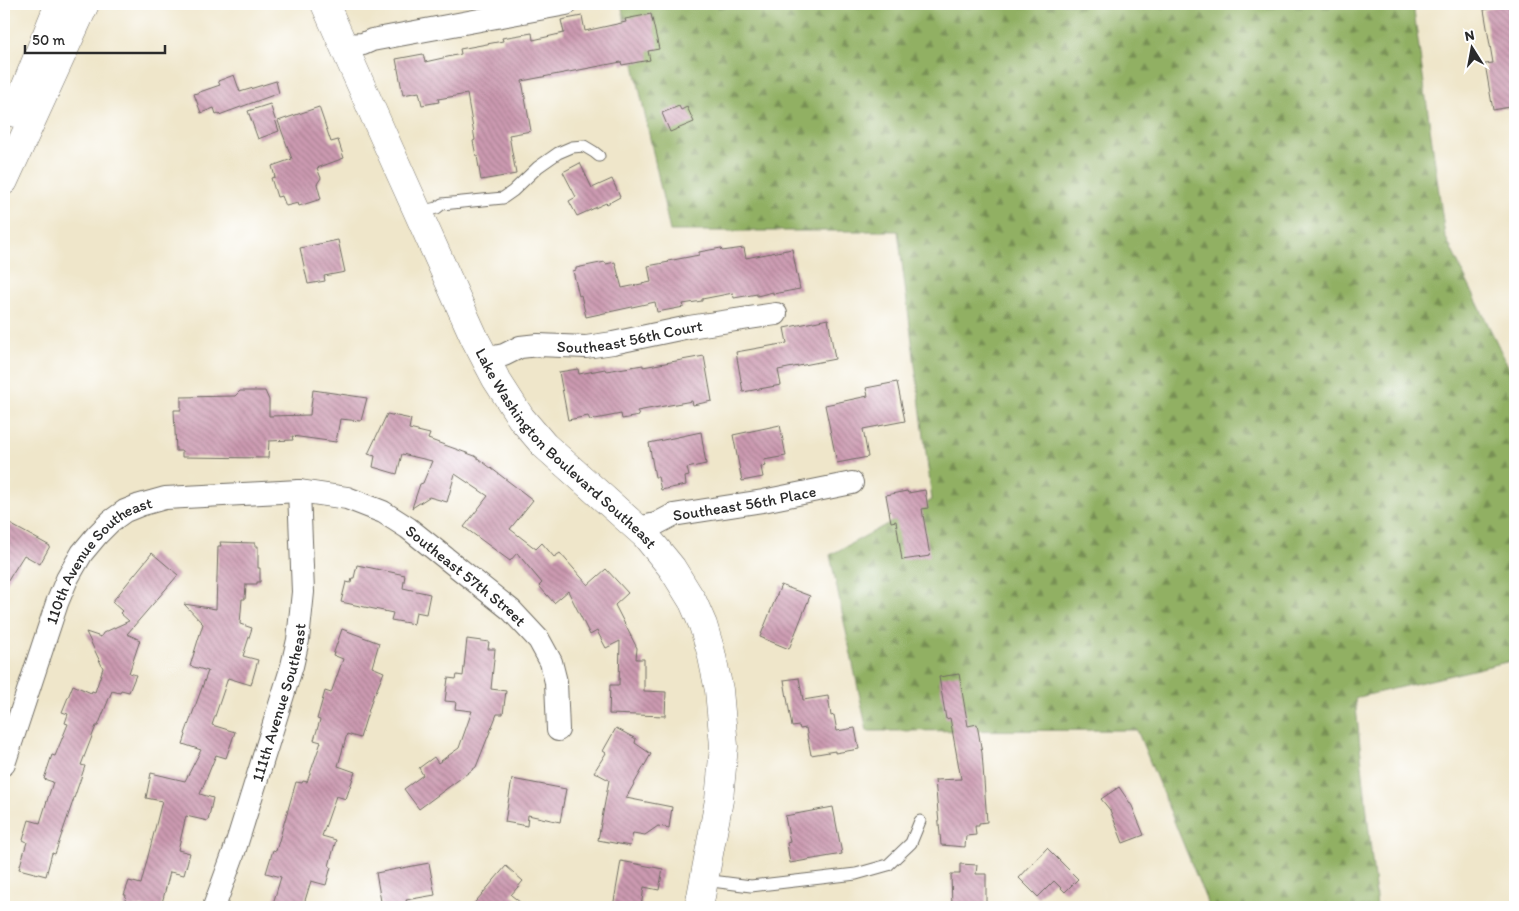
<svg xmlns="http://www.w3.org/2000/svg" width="1519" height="911" font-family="Itim,sans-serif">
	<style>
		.forest { fill: url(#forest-firs); stroke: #5e6e48 }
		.building { fill: url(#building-back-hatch) }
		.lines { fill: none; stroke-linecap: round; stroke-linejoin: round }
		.lane-casing { stroke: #706c63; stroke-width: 13 }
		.street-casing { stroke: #706c63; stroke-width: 24 }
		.secondary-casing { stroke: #706c63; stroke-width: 29 }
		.highway-casing { stroke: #706c63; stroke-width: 29 }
		.lane { stroke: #fff; stroke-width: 11 }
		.street { stroke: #fff; stroke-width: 22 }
		.secondary { stroke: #fff; stroke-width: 28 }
		.highway { stroke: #fff; stroke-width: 28 }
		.labels { text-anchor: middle; stroke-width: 5; stroke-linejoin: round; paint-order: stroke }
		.street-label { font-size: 16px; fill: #2b2b2b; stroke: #fff }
	</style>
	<defs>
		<pattern id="forest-firs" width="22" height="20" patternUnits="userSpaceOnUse" patternTransform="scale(1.25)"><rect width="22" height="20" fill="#91b064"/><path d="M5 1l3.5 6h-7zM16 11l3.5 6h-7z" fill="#778f53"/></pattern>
		<pattern id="building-back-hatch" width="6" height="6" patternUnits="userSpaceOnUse" patternTransform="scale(1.25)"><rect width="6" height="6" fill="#cc9ab1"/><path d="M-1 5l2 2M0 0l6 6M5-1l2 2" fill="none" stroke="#a67e90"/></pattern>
	</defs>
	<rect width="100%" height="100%" fill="#fff"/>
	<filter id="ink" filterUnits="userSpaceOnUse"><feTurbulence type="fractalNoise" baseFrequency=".02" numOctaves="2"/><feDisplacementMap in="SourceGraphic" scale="10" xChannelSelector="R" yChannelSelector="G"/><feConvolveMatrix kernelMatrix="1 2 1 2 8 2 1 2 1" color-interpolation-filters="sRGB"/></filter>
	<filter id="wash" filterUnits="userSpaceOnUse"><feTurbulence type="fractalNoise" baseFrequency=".0096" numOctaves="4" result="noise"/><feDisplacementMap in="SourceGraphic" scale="20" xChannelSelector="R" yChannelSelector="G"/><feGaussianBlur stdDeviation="1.12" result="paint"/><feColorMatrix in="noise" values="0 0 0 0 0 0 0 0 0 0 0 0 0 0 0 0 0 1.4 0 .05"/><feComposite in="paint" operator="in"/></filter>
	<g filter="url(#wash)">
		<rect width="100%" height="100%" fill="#efe6ca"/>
		<path class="forest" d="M621 4H1413L1445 236 1515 380V660L1355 698 1377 907H1209L1137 730 867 731 830 555 932 500 898 231H670Z"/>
		<g id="blocks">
			<path class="building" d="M1495 4H1515V106L1493 110 1485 64 1493 63 1484 10 1495 7Z
				M651 14 659 49 648 51 650 60 622 65 621 62 522 81 531 131 509 135 516 174 481 180 477 156H476L473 141 475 140 467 94 438 99 439 102 422 105 419 92 403 95 396 59 423 54 425 62 461 54 460 49 503 41 502 38 532 33 533 40 564 33 561 20 582 16 585 31 626 22 625 19Z
				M234 75 240 92 276 81 279 93 219 115 218 113 216 114 214 108 201 113 194 94 220 85 218 81Z
				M270 104 279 131 258 139 248 111Z
				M679 106 681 110 687 107 694 122 670 132 662 113Z
				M319 107 331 142 338 140 344 158 317 168 321 178 317 184 321 199 299 206 298 203 286 206 282 196 277 197 271 178 275 177 272 166 292 159 278 121Z
				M580 163 592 188 612 179 620 197 607 204 606 203 577 216 569 201 576 197 563 172Z
				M338 240 345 272 324 276 325 281 308 284 300 248Z
				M721 248 722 251 744 248 746 258 792 249 800 289 773 294V292L757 296V294L734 298 733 293 702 299V301L683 304 684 307 657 312 655 302 586 317 581 295 579 296 573 271 576 270V268L605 262 606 264 615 262 622 288 651 282 648 266 669 262 668 261 699 255V252Z
				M828 319 835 359 778 370 781 385 743 392 736 352 787 343 784 328Z
				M704 356 712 401 693 405 692 401 637 411 639 416 622 419 621 414 590 420 588 416 568 420 559 372 578 369 579 374 605 369 606 371 643 365V367Z
				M897 382 905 421 863 429 868 457 837 463 825 405 868 396 866 388Z
				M313 390 367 398 361 421 340 419 336 442 292 436 293 440 269 441 268 458 182 457V451H176L174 410H181V397L235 396 240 391H265L269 400V416L310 415Z
				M387 414 411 419 409 429 430 434 428 439 475 456 533 500 510 529 536 549 542 543 554 557 560 553 588 585 606 569 628 593 615 605 637 648 636 659H644V691L666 692 665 716 609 714 610 685H619L620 641 606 648 597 631 590 635 568 591 554 603 539 586 542 583 517 553 510 561 464 527 488 496 455 474 447 502 429 497 412 508 420 484 423 483 432 461 402 454 397 474 373 467 375 456 368 454Z
				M780 425 786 456 764 460 766 466 761 467 763 477 742 481 733 435Z
				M701 432 706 464 687 468 689 476 685 477 686 485 661 490 658 477H655L649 443Z
				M925 490 928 508 922 509 930 556 902 560 896 521 891 522 886 495 907 491 908 493Z
				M10 524 50 546 40 564 24 555 4 587V533Z
				M220 542 255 543V546H258V568H260V582H257V584H246L245 599H242L240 624 252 628 243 656 258 660 251 685 228 678 212 725 235 732 226 758 216 755 200 794 213 798 208 821 186 816 178 850 190 853 184 875 170 872 161 907H124L126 895H124L129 881 141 884 162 801 146 798 151 773 185 781 201 750 183 744 186 735 185 734 208 671 190 666 203 624 184 604 216 609 218 546H221Z
				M152 553 178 575 127 634 140 640 129 673 136 675 129 692 121 690 120 693 112 691 98 726H96L81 765 85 766 55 854 52 853 46 876 19 869 27 842 23 840 29 820 40 823 53 782 44 779 52 755 55 756 68 724 65 723 68 714 62 712 73 685 91 693 92 691 95 692 103 668 86 632 101 637 103 633 129 621 120 613 122 611 112 602Z
				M357 565 405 575 403 588 430 594 426 614 416 612 414 624 391 620 393 613 341 602 346 582 351 583 352 578H354Z
				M781 585 810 596 789 649 760 637Z
				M342 629 379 643 372 667 384 672 375 694 374 693 360 738 347 734 338 766 355 772 346 799 336 796 322 836 336 840 329 866 331 867 326 885 311 881 303 907H272L281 877 266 873 273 850 276 851 296 782 302 783 303 781 307 782 321 742 314 740 320 720 317 719 325 691 331 693 343 659 333 655Z
				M467 639 489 642 488 649H495L491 689 506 691 503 714H497L476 767 419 809 404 789 423 775 419 768 434 757 438 763 459 748 472 711 455 709 456 702 445 701 448 678 456 679 457 675 463 676Z
				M959 674 968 726 977 724 982 753 987 822 979 823V826H975L976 835 966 836 965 847 941 845 935 780 961 779 950 718 946 719 939 677Z
				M799 678 803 700 828 696 831 716 834 715 837 731 855 728 859 749 835 753V751L811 755 806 728 800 729 799 726 792 727 784 680Z
				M616 728 636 739 635 743 651 754 626 798 672 807 669 828 658 826 645 835 633 833 630 846 598 840 609 780 594 772 606 753 603 751Z
				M512 779 566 789 560 822 528 815 527 826 505 822Z
				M1119 787 1132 806 1144 835 1123 843 1110 810 1101 799Z
				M833 807 842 854 790 863 787 843 790 842 785 816Z
				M1047 848 1078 879 1065 892 1054 881 1038 897 1019 878Z
				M621 861 663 869 659 890 644 887 641 907H613Z
				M429 863 435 895 406 900 408 907H382L376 873Z
				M960 864 977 865 976 874H986V907H952L951 874H960Z
				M506 866 523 881 511 895 526 907H471Z"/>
		</g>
	</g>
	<g filter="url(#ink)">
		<use href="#blocks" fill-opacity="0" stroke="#706c63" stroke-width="1"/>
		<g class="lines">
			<g class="lane-casing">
				<path id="lane" d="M417 212 437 208 442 204 503 198 513 191 538 167 558 153 572 147 584 146 594 152 599 156
					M704 880 751 886 856 874 888 865 911 843 920 821"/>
			</g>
			<g class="street-casing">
				<g id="street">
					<path d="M343 45 363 44 372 40 566 4"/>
					<path id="s1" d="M485 359 504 355 520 347 538 345 586 347 613 343 689 327 776 314"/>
					<path id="s2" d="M638 528 656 524 673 515 763 501 852 483"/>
					<path id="s3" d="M4 764 57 603 67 579 82 553 97 535 111 521 125 511 140 505 165 498 299 491 347 498 383 512 408 528 511 610 539 640 551 662 556 682 558 730"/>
					<path id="s4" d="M214 907 234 852 292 666 298 640 303 592 299 491"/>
				</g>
			</g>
			<g class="secondary-casing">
				<g id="secondary">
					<path id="s5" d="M325 4 383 135 475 339 496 379 521 418 544 445 645 535 672 568 693 602 703 625 711 652 719 690 724 746 719 800 699 907"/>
				</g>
			</g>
			<g class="highway-casing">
				<path id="highway" d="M15 113 59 4
					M4 181 85 4"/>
			</g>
			<use href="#lane" class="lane"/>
			<use href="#street" class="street"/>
			<use href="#secondary" class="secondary"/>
			<use href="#highway" class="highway"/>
		</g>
	</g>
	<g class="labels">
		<g class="street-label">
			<text dy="6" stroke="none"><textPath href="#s1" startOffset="148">Southeast 56th Court</textPath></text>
			<text dy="6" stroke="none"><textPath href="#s5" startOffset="511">Lake Washington Boulevard Southeast</textPath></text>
			<text dy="6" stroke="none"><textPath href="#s2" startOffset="110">Southeast 56th Place</textPath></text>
			<text dy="6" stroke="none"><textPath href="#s3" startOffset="231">110th Avenue Southeast</textPath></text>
			<text dy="6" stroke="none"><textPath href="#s3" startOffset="654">Southeast 57th Street</textPath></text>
			<text dy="6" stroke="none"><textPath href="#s4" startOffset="215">111th Avenue Southeast</textPath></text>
		</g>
	</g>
	<rect width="1519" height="911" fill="none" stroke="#fff" stroke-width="20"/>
	<g transform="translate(1472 48) rotate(349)" stroke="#ffffff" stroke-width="4" paint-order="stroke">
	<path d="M0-4L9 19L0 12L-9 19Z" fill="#2b2b2b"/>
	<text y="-8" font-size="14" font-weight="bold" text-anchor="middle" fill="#2b2b2b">N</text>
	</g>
	<path d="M25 45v8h140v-8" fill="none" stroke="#2b2b2b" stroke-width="2.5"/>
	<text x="32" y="45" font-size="15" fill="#2b2b2b" stroke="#ffffff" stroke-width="4" paint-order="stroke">50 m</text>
</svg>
